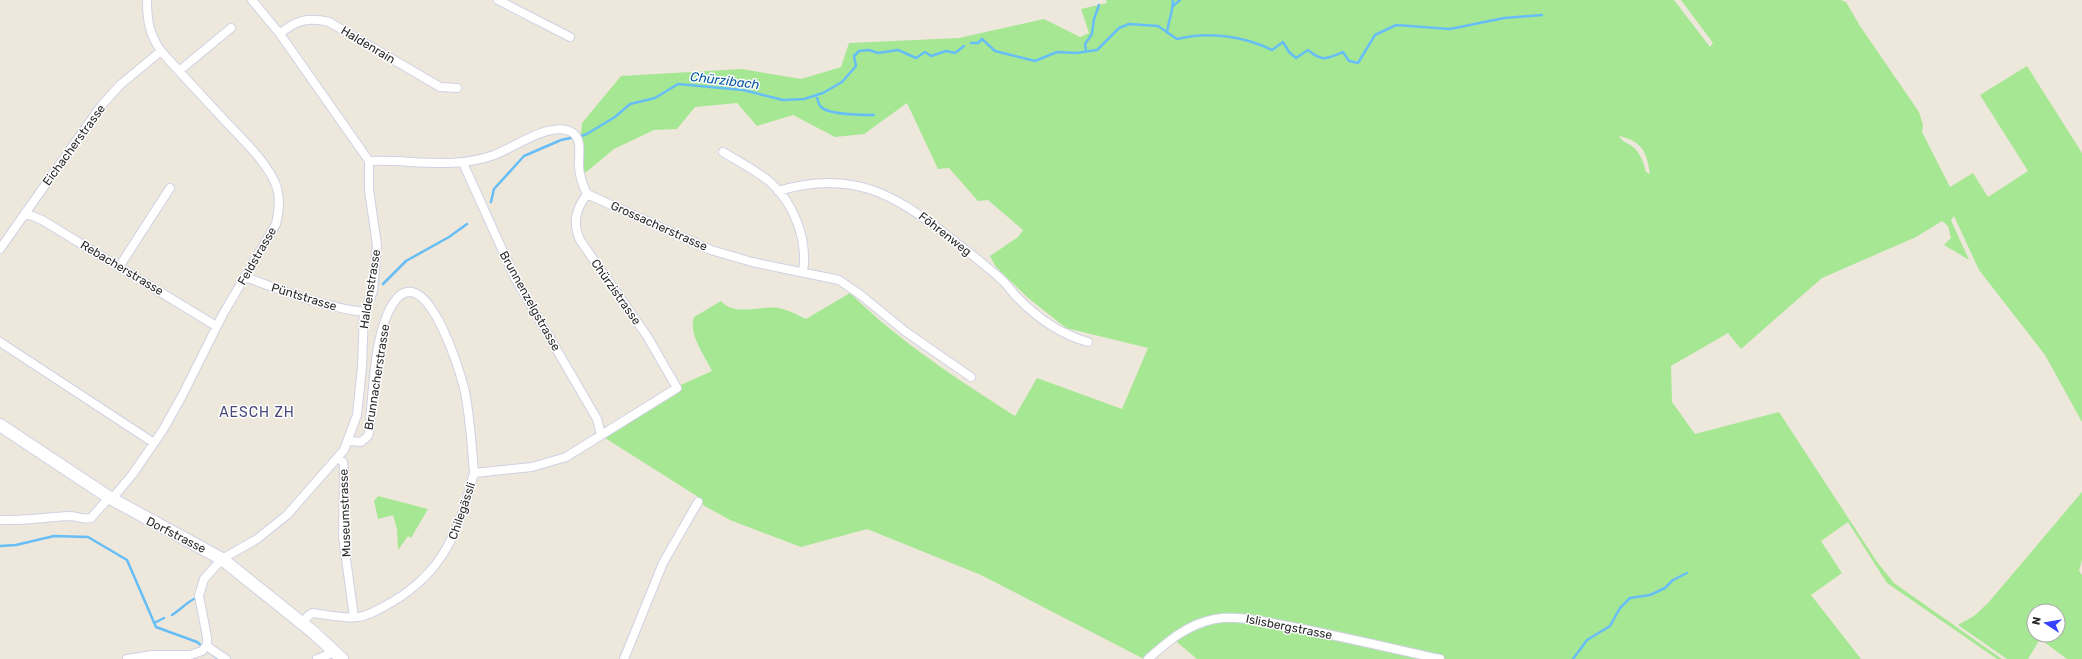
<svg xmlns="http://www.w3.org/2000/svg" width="2082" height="659" font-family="Rubik,sans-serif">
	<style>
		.green { fill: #a6e794; fill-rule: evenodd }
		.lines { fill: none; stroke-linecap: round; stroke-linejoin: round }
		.stream { stroke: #67bef6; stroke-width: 2.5 }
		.street-casing { stroke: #d0d1e4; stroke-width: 10 }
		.secondary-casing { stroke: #d0d1e4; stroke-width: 14 }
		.street { stroke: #fff; stroke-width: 8 }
		.secondary { stroke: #fff; stroke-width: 12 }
		.labels { text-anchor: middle; stroke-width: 3; stroke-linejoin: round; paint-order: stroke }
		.street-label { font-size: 12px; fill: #2a2a2a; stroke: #fff }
		.water-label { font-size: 13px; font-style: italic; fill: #0559a3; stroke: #fff }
		.quarter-label { font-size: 14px; letter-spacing: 1px; fill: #484a7d; stroke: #fff }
	</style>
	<rect width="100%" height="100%" fill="#ede8db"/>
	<path class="green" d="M1106 0H1674L1710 47 1713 43 1681 0H1841L1846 2 1860 26 1919 112 1923 125 1922 132 1950 187 1973 173 1988 197 2028 171 1980 95 2027 66 2082 153V422L2045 355 1979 270 1954 216 1951 220 1969 260 1944 245 1951 238 1948 226 1942 221 1916 237 1822 278 1741 349 1728 333 1671 366 1672 402 1695 434 1779 412 1877 562 1894 583 2002 659H1997L1887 583 1848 522 1821 541 1842 573 1811 595 1861 659H1197L1171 637 1144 659 981 575 867 529 801 547 730 520 703 505V500L605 438 606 429 667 391 712 371C705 356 688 334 694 317L721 301C735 317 761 305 779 308 788 310 798 315 806 319L850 293C900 342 957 379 1015 416L1037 378 1122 409 1148 348 1066 328 1027 297 996 267 990 256 1018 237 1023 230 988 200 978 201 949 168 938 169 907 103 864 134 835 137 793 115 757 126 737 103 695 107 677 129 654 130 614 149 585 173 579 155 582 123 621 76 742 69 801 79 841 67 849 43 959 38 1044 19 1080 37 1089 33 1081 9 1107 3ZM1619 136C1642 141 1647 152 1650 174L1646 172C1644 163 1640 152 1632 146 1627 142 1623 143 1619 136Z
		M2082 492V560L2079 571 2082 575V659H2067L2040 639 2028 659H2007L1958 625 1974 616 1988 603ZM2034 611H2058V635H2034Z
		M378 496 428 509 411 538 408 536 398 550 397 529 393 515 378 519 374 501Z"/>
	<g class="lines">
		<path class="stream" d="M1173 6 1180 0
			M1167 33C1168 22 1173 12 1173 0
			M971 43H978L982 39 995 51 1035 61 1057 52 1076 53 1097 50 1119 28 1129 24 1158 26 1177 39C1207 31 1244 36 1272 50L1283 42 1289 52 1296 58 1308 50C1322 62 1327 59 1343 52L1349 61 1358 63 1375 35 1396 25 1450 29 1504 18 1542 15
			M1086 51 1085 44 1092 34 1094 19 1099 5
			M816 95C818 99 818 104 821 107 829 115 863 115 874 115
			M491 202 494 189 524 156 561 140 585 135 615 117 630 104 655 98 678 84 743 90 783 100 804 99 823 93 842 82 856 66 854 56 859 51 869 50 878 53 898 50 916 58 925 52 931 56 946 51 955 53 964 46
			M383 284 406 261 449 237 467 224
			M0 546 16 545 54 536 88 537 127 560 156 627 197 642 217 658
			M172 615C180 610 186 603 194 599
			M154 623 164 618
			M1573 659 1587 640 1610 626 1620 608 1630 598 1650 595 1665 588 1673 580 1687 573"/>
		<g class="street-casing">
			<path id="street" d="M498 0 570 37
				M280 34C295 20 309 17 329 22L440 87 457 88
				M179 71 231 28
				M723 152C739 162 756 170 770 182 794 203 808 240 803 272
				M369 161C411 159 453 170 494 155 514 148 552 119 573 133 583 140 578 158 579 168 580 178 583 186 587 194L711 250 752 262 839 280 862 296 906 332 971 377
				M463 163 515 278 597 419 601 435
				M778 191C851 169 893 193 949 237 967 251 986 265 1003 281 1008 286 1012 292 1017 297 1037 318 1060 334 1088 342
				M25 213 42 220 216 326
				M0 249 101 106 120 85 161 51
				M119 267 170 188
				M245 277C284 291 323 307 364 312
				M0 342 154 443
				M349 441 361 442 368 436C371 427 370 418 371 409 374 378 376 332 392 305 424 253 460 370 465 392 470 418 472 446 474 473
				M338 458 343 462 344 469 343 537 354 617
				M0 520C24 521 46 517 69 516 77 516 83 520 91 518L106 501 116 494 132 475 163 430 182 396 223 314 276 224C279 212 280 199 277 188 270 165 243 140 227 123 205 99 182 75 161 51 149 34 147 20 147 0
				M302 623 309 615 313 613C328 615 344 619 359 617 371 615 381 608 392 602 445 571 459 529 474 473L532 467 566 457 677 388 647 336 580 240C572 223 576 209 587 194
				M207 645 211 649 226 659
				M127 659 152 655H190L202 651 207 645V637L199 596 204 579 222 559 257 539 287 515 344 450 357 415 362 367 364 312 373 291 377 245 369 190V161L280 34 252 0
				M317 659 335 652
				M624 659 663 563 698 502
				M1148 659C1168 641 1188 624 1215 619 1239 615 1264 622 1288 626 1339 636 1390 648 1440 659"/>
		</g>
		<g class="secondary-casing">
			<path id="secondary" d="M0 425 110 498 222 559 313 632 342 659"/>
		</g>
		<use href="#street" class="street"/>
		<use href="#secondary" class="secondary"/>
	</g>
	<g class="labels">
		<g class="street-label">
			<text transform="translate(368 45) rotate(31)" y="4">Haldenrain</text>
			<text transform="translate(74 145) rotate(-54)" y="4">Eichacherstrasse</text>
			<text transform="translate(659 226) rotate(24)" y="4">Grossacherstrasse</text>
			<text transform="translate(945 234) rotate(38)" y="4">Föhrenweg</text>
			<text transform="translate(257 256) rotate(-60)" y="4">Feldstrasse</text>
			<text transform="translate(122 268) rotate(31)" y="4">Rebacherstrasse</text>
			<text transform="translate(370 289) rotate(-81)" y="4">Haldenstrasse</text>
			<text transform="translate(616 292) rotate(55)" y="4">Chürzistrasse</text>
			<text transform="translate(304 297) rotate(17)" y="4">Püntstrasse</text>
			<text transform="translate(530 301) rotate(61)" y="4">Brunnenzelgstrasse</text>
			<text transform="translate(377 377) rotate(-81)" y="4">Brunnacherstrasse</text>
			<text transform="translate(462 511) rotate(-71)" y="4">Chilegässli</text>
			<text transform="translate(345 513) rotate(-92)" y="4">Museumstrasse</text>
			<text transform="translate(176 535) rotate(27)" y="4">Dorfstrasse</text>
			<text transform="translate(1289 627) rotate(11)" y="4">Islisbergstrasse</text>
		</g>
		<g class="water-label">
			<text transform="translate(725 80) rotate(7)" y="5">Chürzibach</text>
		</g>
		<g class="quarter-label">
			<text x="257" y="417">AESCH ZH</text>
		</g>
	</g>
	<g transform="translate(2046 623) rotate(282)"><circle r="19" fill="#ffffff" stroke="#aaaaaa"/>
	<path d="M0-3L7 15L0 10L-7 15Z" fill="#3642ff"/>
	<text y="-6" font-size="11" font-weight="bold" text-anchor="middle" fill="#2a2a2a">N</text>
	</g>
</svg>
